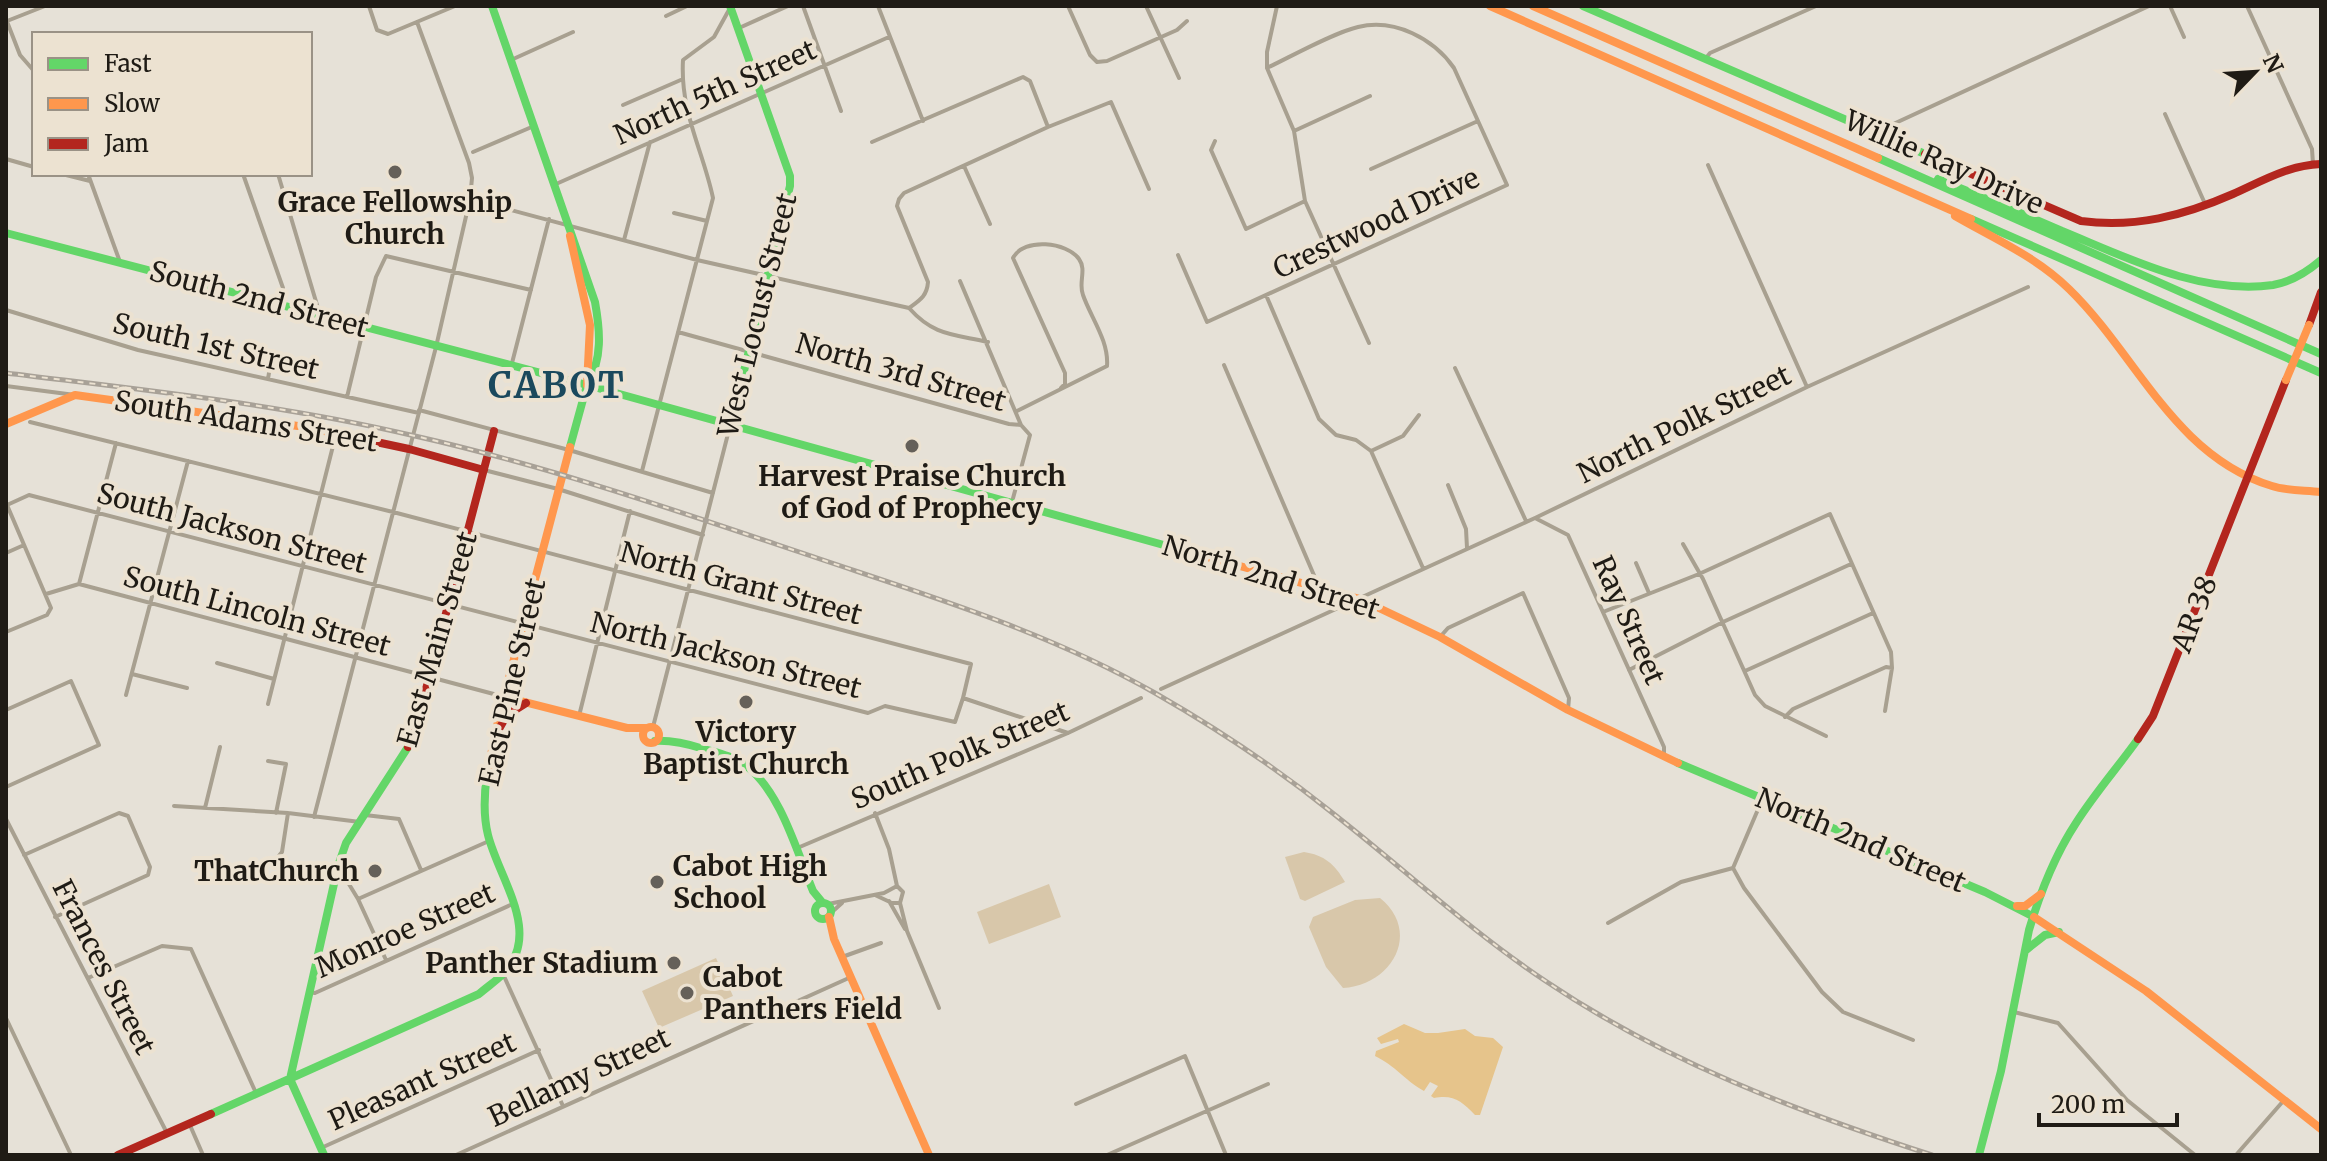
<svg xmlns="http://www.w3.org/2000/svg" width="2327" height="1161" font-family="Merriweather,serif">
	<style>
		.green { fill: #d8c7aa }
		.water { fill: #e6c48b }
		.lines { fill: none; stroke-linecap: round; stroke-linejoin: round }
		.street { stroke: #a8a090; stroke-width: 4 }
		.fast { stroke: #63d668; stroke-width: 8 }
		.slow { stroke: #ff974d; stroke-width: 8 }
		.jam { stroke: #b3261e; stroke-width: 8 }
		.rail-casing { stroke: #a8a197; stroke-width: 5 }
		.rail { stroke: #ece2d1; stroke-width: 2; stroke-dasharray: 6; stroke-linecap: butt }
		.slow-bridge { stroke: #ff974d; stroke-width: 8 }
		.poi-dot { fill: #656059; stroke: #ece2d1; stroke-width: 3 }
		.labels { text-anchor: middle; stroke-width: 8; stroke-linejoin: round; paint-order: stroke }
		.street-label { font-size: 28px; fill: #1f1b15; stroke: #ece2d1 }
		.poi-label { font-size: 28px; font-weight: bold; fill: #1f1b15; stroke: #ece2d1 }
		.district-label { font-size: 36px; font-weight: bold; letter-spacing: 2px; fill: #1b495d; stroke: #ece2d1 }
	</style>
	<rect width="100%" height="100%" fill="#e6e1d7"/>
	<path class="green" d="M1304 852C1324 855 1335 864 1345 882L1305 901 1300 899 1285 857Z
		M1049 884 1061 917 989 944 977 912Z
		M1380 898C1422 932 1392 985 1343 988L1326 967 1309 927 1313 917 1355 900Z
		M716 958 733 996 659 1028 642 991Z"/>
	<path class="water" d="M1404 1024 1425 1033H1438L1465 1029 1475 1036 1493 1038 1503 1047 1480 1115H1475C1462 1101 1453 1094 1434 1098L1431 1096 1438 1086 1430 1082 1424 1091C1403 1079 1396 1066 1375 1056L1376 1051 1399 1042 1398 1039 1381 1044 1377 1038Z"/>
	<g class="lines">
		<path class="street" d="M369 6 377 30 388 34 455 6
			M803 6 841 111
			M878 6 923 121
			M1068 6 1090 55 1097 62 1107 61 1177 30 1187 21
			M1146 6 1179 78
			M2170 6 2184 37
			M2247 6 2312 149 2313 164
			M666 16 687 6
			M6 19 20 55 34 71
			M7 21 45 6
			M417 22 469 163 472 178 470 199
			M739 28 788 6
			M1706 58 1710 53 1816 6
			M511 60 573 32
			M1267 68V52L1277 6
			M623 105 683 79
			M2165 114 2206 206
			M1294 131 1370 96
			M1876 132 2149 6
			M1215 141 1211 150 1246 229 1305 201
			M872 142 1023 77 1030 81 1048 127
			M473 152 534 126
			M6 159 34 167
			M1708 165 1807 387
			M964 166 990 224
			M1371 169 1478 121
			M62 174 90 181
			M88 174 120 262
			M243 174 283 288 279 304
			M278 174 320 315
			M556 184 889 37
			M674 213 707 221
			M624 240 650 142
			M1178 255 1207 322 1507 185 1454 68C1434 39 1395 18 1358 27 1333 33 1292 56 1267 68L1294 131 1305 201 1369 343
			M960 281 1021 425 1030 435 1012 502
			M1266 295 1319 419 1336 435 1356 440 1371 451 1423 568
			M909 308C920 300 927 296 928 282L897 206 899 199 904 193 1048 127 1111 102 1149 189
			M6 310 138 350 419 413
			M678 332 1009 424 1021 425
			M1224 365 1319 587
			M511 367 549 219
			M1455 368 1526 521
			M268 379 272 354
			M6 386 75 395
			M347 397 376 277 386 256 531 290
			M419 410 569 450 713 493
			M1017 411 1107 366C1109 341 1091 318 1083 295 1078 283 1087 270 1079 259 1067 242 1024 237 1013 258L1065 373V384L1061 388
			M30 422 393 512 971 664 963 698
			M1371 451 1403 436 1419 415
			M484 470 558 489 703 535
			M642 471 713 198C703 150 680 113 683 60L714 37 730 8
			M1448 485 1466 529 1467 548
			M7 505 29 495 868 713 885 706 955 722 963 698 1068 733
			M1535 518 1568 535 1664 747V757
			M1683 544 1703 579 1755 695 1765 706 1826 736
			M6 553 24 545
			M1636 563 1649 593
			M79 584 116 443
			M46 594 79 584 505 697
			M1603 612 1699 574 1830 514 1891 652 1892 668 1885 711
			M6 632 47 615 51 608 7 505
			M1440 637 1448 628 1523 593 1569 698 1568 710
			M217 663 274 679
			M1629 670 1723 622 1851 564
			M1745 671 1873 613
			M132 674 187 688
			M1161 689 1535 518 1807 387 2028 287
			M126 695 188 461
			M268 704 336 434
			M6 710 71 681 99 745 6 787
			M579 716 630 511
			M1785 717 1793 709 1886 667 1892 668
			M653 727 730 426
			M268 761 286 764 276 813
			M1762 800 1733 868 1744 888 1822 992 1843 1012 1913 1040
			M174 806 288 813 360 822
			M205 808 220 747
			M875 813 889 849 897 886 903 892 900 903 907 931 939 1008
			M365 815 399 819 421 870
			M314 817 436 347 470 199 697 260 909 308C934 336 953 334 988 342
			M6 819 167 1133
			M795 849 1068 733 1141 698
			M24 855 119 813 128 816 150 867 148 875 55 917
			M251 864H272L282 852 288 813
			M338 866 358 899 386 960
			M875 895 892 903H900
			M358 899 489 841
			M889 901 905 929
			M828 904 884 893 897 886
			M832 912 842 903
			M1608 923 1681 882 1733 868
			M842 957 881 943
			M503 974 563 1106
			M88 978 162 946 191 949 256 1093
			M309 992 315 993 515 903
			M2014 1012 2058 1023 2127 1100 2195 1155
			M6 1018 71 1155
			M1076 1104 1185 1056 1226 1155
			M189 1123 203 1155
			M321 1148 539 1050
			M456 1155 851 977
			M1107 1155 1268 1084
			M2236 1155 2285 1099"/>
		<path class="fast" d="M492 6 595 302C600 330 603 359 587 385
			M730 6 790 176V186L731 423
			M1583 6 1925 154
			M1878 158 2321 354
			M1938 179C1979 196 2021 213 2062 231 2128 258 2200 295 2273 285 2291 282 2307 272 2321 260
			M1971 219 2321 373
			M6 233 587 385 570 447
			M587 385 1207 557
			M655 741C672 740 688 744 704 749 718 753 733 756 745 765 780 790 797 852 813 891L822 902
			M1678 763 1985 892 2034 917
			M815 911a8 8 0 1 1 16 0a8 8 0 1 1-16 0Z
			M2026 950 2045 935 2059 932
			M211 1114 479 994C487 987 496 981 503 974 543 933 499 879 488 835 483 815 484 795 487 774
			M324 1155 290 1079 338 866 346 843 408 747
			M1979 1155 2001 1071 2029 930C2040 893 2055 855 2076 823 2095 793 2118 767 2138 739"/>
		<path class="slow" d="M1490 6 1971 219
			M1533 6 1878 158
			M1955 216C1993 238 2037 257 2069 289 2137 355 2174 456 2272 486 2287 491 2305 490 2321 492
			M570 236 590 325 587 385
			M6 424 75 395 305 427 348 436
			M1207 557 1360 599 1440 637 1568 710 1678 763
			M505 697 627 728H647
			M643 735a8 8 0 1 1 16 0a8 8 0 1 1-16 0Z
			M487 774 500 712 570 447
			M2017 906H2025L2041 894
			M829 917 834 939 929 1155
			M2034 917 2146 991 2321 1129"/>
		<path class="jam" d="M1925 154 2081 221C2135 228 2183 216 2233 194 2262 181 2289 165 2321 164
			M2309 325 2321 292
			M348 436 409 449 484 470
			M499 729 507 715 526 703
			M2138 739 2153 716 2286 380
			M408 747 415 731 494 431
			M118 1155 211 1114"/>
		<g class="rail-casing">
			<path id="rail" d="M6 373C143 390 280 404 415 436 552 467 686 514 820 559 933 597 1050 633 1155 693 1216 728 1275 767 1330 811 1402 867 1470 931 1547 982 1666 1062 1796 1111 1932 1155"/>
		</g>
		<use href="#rail" class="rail"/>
		<path class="slow-bridge" d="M2286 380 2309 325"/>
	</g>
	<g class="poi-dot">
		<circle cx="395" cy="172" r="8"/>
		<circle cx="912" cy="446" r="8"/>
		<circle cx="746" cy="702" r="8"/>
		<circle cx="375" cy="871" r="8"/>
		<circle cx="657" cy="882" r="8"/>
		<circle cx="674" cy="963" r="8"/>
		<circle cx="687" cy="993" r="8"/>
	</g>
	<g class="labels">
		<g class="street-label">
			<text transform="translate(715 92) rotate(-24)" y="10">North 5th Street</text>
			<text transform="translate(1944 162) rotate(24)" y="10">Willie Ray Drive</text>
			<text transform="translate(1376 223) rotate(-25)" y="10">Crestwood Drive</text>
			<text transform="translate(259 299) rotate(15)" y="10">South 2nd Street</text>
			<text transform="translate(757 315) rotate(-76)" y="10">West Locust Street</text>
			<text transform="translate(216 346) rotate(13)" y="10">South 1st Street</text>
			<text transform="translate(901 372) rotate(16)" y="10">North 3rd Street</text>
			<text transform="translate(246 421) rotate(9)" y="10">South Adams Street</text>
			<text transform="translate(1684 424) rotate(-26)" y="10">North Polk Street</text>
			<text transform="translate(232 528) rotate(15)" y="10">South Jackson Street</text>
			<text transform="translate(1271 577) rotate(17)" y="10">North 2nd Street</text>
			<text transform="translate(741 583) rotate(15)" y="10">North Grant Street</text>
			<text transform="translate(257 611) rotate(15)" y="10">South Lincoln Street</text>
			<text transform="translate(2194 614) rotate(-69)" y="10">AR 38</text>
			<text transform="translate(1629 620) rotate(66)" y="10">Ray Street</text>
			<text transform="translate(437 639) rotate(-74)" y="10">East Main Street</text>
			<text transform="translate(726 655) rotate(14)" y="10">North Jackson Street</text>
			<text transform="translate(512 682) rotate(-77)" y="10">East Pine Street</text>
			<text transform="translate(960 755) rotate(-23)" y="10">South Polk Street</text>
			<text transform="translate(1861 840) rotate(23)" y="10">North 2nd Street</text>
			<text transform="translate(405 930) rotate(-24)" y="10">Monroe Street</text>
			<text transform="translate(104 967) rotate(63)" y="10">Frances Street</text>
			<text transform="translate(579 1077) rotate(-25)" y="10">Bellamy Street</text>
			<text transform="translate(422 1081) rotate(-24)" y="10">Pleasant Street</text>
		</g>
		<g class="poi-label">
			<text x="395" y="212">Grace Fellowship<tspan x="395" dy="32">Church</tspan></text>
			<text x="912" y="486">Harvest Praise Church<tspan x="912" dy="32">of God of Prophecy</tspan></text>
			<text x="746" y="742">Victory<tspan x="746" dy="32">Baptist Church</tspan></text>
			<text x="673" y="876" text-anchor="start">Cabot High<tspan x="673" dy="32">School</tspan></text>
			<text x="359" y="881" text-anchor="end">ThatChurch</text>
			<text x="658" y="973" text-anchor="end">Panther Stadium</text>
			<text x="703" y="987" text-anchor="start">Cabot<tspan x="703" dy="32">Panthers Field</tspan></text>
		</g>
		<g class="district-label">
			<text x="557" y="398">CABOT</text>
		</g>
	</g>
	<rect width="2327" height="1161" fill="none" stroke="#1f1b15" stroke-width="16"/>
	<rect x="32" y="32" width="280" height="144" fill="#ece2d1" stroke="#9a9286" stroke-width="2"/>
	<rect x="48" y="58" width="40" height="12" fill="#63d668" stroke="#9a9286" stroke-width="2"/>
	<text x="104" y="72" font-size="24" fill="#1f1b15">Fast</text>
	<rect x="48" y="98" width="40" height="12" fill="#ff974d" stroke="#9a9286" stroke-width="2"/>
	<text x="104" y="112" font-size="24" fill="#1f1b15">Slow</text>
	<rect x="48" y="138" width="40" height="12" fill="#b3261e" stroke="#9a9286" stroke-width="2"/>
	<text x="104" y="152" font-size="24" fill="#1f1b15">Jam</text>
	<g transform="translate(2255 72) rotate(65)" stroke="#ece2d1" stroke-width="6" paint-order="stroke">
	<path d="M0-6L14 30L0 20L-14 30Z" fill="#1f1b15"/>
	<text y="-12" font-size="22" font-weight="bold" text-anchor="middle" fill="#1f1b15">N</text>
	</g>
	<path d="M2039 1113v12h138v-12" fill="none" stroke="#1f1b15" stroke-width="4"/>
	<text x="2051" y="1113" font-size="24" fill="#1f1b15" stroke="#ece2d1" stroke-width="6" paint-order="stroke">200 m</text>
</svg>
